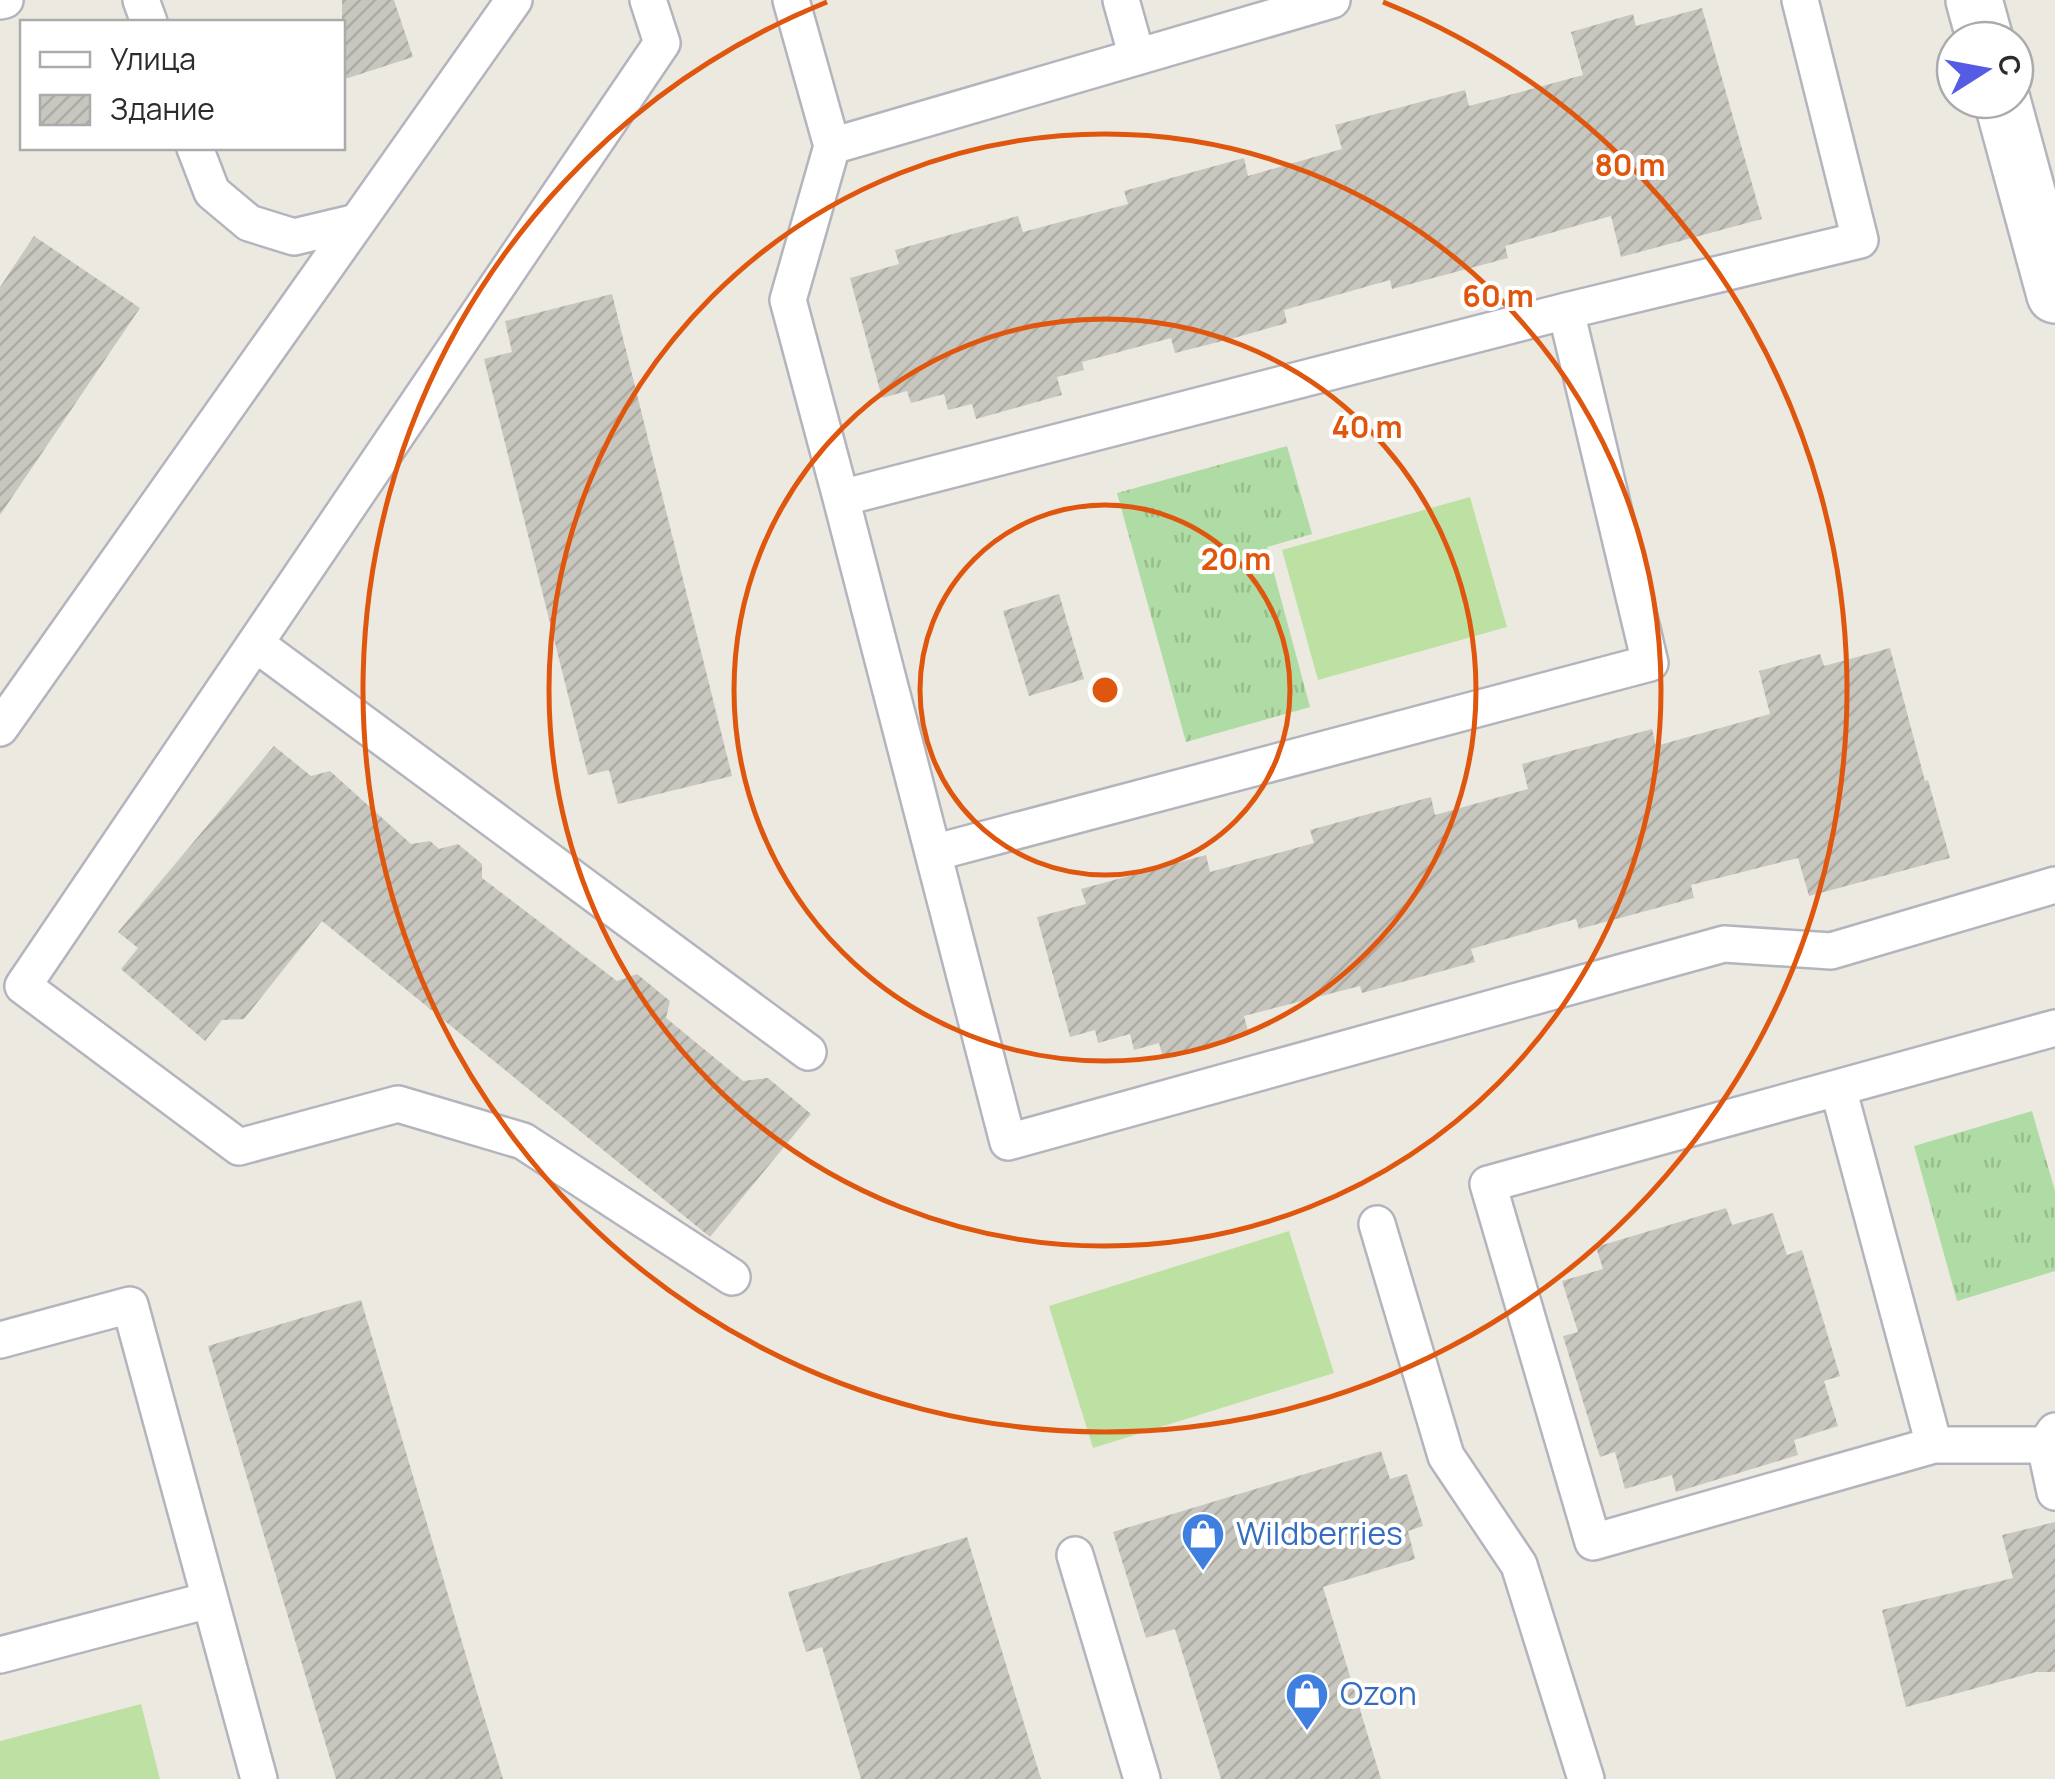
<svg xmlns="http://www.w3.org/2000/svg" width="2055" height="1779" font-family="Manrope,sans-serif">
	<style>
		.grass { fill: url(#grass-tufts) }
		.pitch { fill: #bde1a2 }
		.building { fill: url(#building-hatch) }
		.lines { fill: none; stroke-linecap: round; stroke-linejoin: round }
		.lane-casing { stroke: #b4b4be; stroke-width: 40 }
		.secondary-casing { stroke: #b4b4be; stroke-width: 60 }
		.lane { stroke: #fff; stroke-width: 35 }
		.secondary { stroke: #fff; stroke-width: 55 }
		.ring { fill: none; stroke: #df570e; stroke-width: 5 }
		.labels { text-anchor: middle; stroke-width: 8; stroke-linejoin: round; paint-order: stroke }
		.shop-label { font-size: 32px; fill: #366cbe; stroke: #fff; text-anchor: start }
		.centre { fill: #df570e; stroke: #fff; stroke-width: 5 }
		.ring-label { font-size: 30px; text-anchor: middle; font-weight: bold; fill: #df570e; stroke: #fff; stroke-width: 8; stroke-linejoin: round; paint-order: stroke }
	</style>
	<defs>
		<pattern id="grass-tufts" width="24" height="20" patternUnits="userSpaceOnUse" patternTransform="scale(2.5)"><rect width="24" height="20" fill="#afdba4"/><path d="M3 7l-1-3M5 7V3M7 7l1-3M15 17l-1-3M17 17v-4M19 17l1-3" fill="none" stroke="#97bc8d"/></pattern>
		<pattern id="building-hatch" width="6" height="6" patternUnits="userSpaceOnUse" patternTransform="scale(2.5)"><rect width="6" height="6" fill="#c8c7bf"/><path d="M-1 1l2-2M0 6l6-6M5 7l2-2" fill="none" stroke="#acaba4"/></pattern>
	</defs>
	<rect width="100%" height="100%" fill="#ece9e1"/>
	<path class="grass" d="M1287 446 1312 534 1267 547 1310 707 1186 742 1117 493Z
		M2032 1111 2055 1191V1271L1957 1301 1914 1146Z"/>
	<path class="pitch" d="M1470 497 1507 627 1318 680 1282 550Z
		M1289 1231 1334 1373 1093 1448 1049 1306Z
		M141 1704 160 1779H0V1741Z"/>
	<path class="building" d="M342 0H394L413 57 342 80Z
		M1702 8 1762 219 1621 257 1611 216 1505 246 1508 258 1392 289 1390 280 1284 310 1287 323 1234 338 1175 353 1171 338 1082 362 1084 370 1057 377 1062 395 976 419 972 404 948 410 944 394 911 403 907 391 882 398 850 278 899 264 895 250 1018 216 1023 232 1128 204 1124 191 1244 158 1248 176 1342 149 1335 125 1465 90 1469 106 1583 75 1571 32 1633 14 1636 26Z
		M34 236 140 308 0 515V287Z
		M612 294 732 776 618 804 609 770 588 775 484 359 512 352 505 321Z
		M1059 594 1084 679 1029 696 1003 611Z
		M1890 648 1925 781 1928 780 1950 858 1809 896 1798 858 1691 885 1694 898 1579 929 1576 919 1471 949 1475 962 1362 993 1360 986 1244 1016 1249 1035 1163 1058 1159 1043 1134 1050 1130 1034 1098 1043 1095 1030 1070 1037 1037 917 1086 904 1081 889 1206 855 1210 872 1314 843 1310 830 1431 797 1435 815 1528 789 1522 764 1652 729 1656 746 1770 714 1759 671 1820 654 1824 666Z
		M274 746 311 776 330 771 411 844 430 841 439 849 458 844 482 864V878L617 981 637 974 670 1001 666 1018 743 1081 768 1078 811 1114 710 1237 322 921 244 1019 222 1020 205 1041 121 969 138 948 118 932Z
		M1726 1208 1732 1225 1773 1213 1787 1255 1802 1250 1840 1376 1824 1381 1838 1426 1794 1440 1798 1455 1676 1492 1672 1475 1625 1489 1615 1452 1600 1457 1563 1336 1578 1332 1562 1281 1603 1269 1596 1247Z
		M361 1300 475 1686 503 1779H336L208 1346Z
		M1381 1451 1390 1479 1407 1474 1423 1526 1408 1531 1415 1559 1323 1587 1381 1779H1221L1175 1629 1146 1638 1113 1532Z
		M2055 1522V1672H2036L1906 1707 1882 1610 2013 1578 2002 1535Z
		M967 1537 1041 1779H861L822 1647 806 1652 788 1592Z"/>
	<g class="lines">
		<g class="lane-casing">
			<path id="lane" d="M141 0 149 22
				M648 0 662 43 23 986 239 1147 398 1104 523 1141 732 1277
				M791 0 832 146 1332 0
				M1121 0 1137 57
				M0 1 5 0
				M832 146 788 300 841 498 1566 311 1860 240 1800 0
				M195 148 212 192 249 223 294 237 357 222
				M841 498 1008 1142 1724 944 1831 951 2055 885
				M256 644 808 1052
				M0 728 514 0
				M933 853 1650 663 1566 311
				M1838 1088 1934 1445
				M1377 1224 1446 1456 1519 1565 1586 1779
				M0 1340 130 1305 259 1779
				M2055 1431 2045 1445 2055 1492
				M2045 1445H1934L1593 1542 1488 1184 2055 1028
				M1075 1555 1142 1779
				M0 1655 209 1600"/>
		</g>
		<g class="secondary-casing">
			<path id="secondary" d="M1974 0 1985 40
				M2002 100 2055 295"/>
		</g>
		<use href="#lane" class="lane"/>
		<use href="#secondary" class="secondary"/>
	</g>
	<g class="ring">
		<circle cx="1105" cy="690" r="185"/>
		<circle cx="1105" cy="690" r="371"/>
		<circle cx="1105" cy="690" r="556"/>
		<path d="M1383 2A742 742 0 1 1 827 2"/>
	</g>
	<defs>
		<g id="shop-pin" transform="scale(2.25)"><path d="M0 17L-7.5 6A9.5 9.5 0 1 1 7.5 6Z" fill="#3f7fe0" stroke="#fff"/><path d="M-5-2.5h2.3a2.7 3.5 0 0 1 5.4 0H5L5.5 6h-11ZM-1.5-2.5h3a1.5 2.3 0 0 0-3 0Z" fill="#fff"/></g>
	</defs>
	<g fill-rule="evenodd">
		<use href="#shop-pin" x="1203" y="1534"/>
		<use href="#shop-pin" x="1307" y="1694"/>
	</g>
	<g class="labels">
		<g class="shop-label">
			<text x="1236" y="1545">Wildberries</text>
			<text x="1340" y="1705">Ozon</text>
		</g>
	</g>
	<circle cx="1105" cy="690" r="15" class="centre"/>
	<g class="ring-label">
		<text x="1630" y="176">80 m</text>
		<text x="1498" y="307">60 m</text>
		<text x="1367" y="438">40 m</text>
		<text x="1236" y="570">20 m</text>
	</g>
	<rect x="20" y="20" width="325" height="130" fill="#ffffff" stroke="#ababab" stroke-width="2.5"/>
	<rect x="40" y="52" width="50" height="15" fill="#ffffff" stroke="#ababab" stroke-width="2.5"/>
	<text x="110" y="70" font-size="30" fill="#2c2c2c">Улица</text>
	<rect x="40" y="95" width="50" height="30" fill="url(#building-hatch)" stroke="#ababab" stroke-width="2.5"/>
	<text x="110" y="120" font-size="30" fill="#2c2c2c">Здание</text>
	<g transform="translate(1985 70) rotate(79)"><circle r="48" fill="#ffffff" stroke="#ababab" stroke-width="2.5"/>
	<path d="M0-8L18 38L0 25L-18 38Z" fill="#565be4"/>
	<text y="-15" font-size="28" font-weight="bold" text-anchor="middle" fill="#2c2c2c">С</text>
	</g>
</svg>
